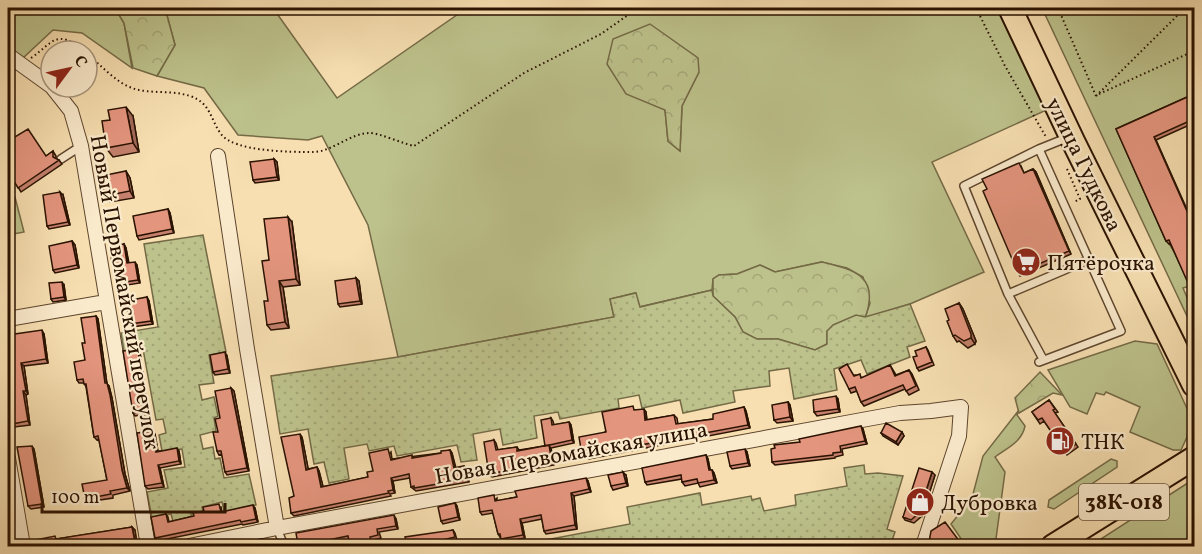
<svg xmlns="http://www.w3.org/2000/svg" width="1202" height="554" font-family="Vollkorn,serif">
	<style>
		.grass { fill: #bdc28c; stroke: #746a46; stroke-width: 1.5; fill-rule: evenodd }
		.forest { fill: url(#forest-crowns); stroke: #746a46; stroke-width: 1.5 }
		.park { fill: url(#park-dots); stroke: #746a46; stroke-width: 1.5 }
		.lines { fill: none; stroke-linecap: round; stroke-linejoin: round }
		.lane-casing { stroke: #5d452d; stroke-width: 10 }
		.street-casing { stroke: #5d452d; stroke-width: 16 }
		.primary-casing { stroke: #2a1201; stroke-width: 26 }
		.path { stroke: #2a1201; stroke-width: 2; stroke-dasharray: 1.5 3; stroke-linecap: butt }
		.lane { stroke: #faeacc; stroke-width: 7 }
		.street { stroke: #faeacc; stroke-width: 14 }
		.primary { stroke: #f7dfb1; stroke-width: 22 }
		.wall { fill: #c4806c; stroke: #2a1201; stroke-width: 1.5 }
		.shaded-wall { fill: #a06858; stroke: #2a1201; stroke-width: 1.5 }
		.building { fill: #e4957e; stroke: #2a1201; stroke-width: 1.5 }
		.labels { text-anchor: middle; stroke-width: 4.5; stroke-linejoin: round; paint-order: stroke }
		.shield { fill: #faeacc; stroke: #68533e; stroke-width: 1.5 }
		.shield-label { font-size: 21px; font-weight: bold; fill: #2a1201 }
		.street-label { font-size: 22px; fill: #2a1201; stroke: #faeacc }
		.poi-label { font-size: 22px; fill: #2a1201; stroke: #faeacc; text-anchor: start }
	</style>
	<defs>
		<pattern id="forest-crowns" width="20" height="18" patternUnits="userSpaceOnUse" patternTransform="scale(1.5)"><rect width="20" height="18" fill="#bdc28c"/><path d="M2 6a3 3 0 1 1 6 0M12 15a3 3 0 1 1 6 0" fill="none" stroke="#a3a677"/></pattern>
		<pattern id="park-dots" width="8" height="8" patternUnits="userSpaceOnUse" patternTransform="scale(1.5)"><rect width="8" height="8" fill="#bdc28c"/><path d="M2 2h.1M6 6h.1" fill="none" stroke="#a3a677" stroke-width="1.8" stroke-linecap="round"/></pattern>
	</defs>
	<rect width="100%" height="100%" fill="#f7dfb1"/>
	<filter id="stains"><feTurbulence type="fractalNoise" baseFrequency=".00333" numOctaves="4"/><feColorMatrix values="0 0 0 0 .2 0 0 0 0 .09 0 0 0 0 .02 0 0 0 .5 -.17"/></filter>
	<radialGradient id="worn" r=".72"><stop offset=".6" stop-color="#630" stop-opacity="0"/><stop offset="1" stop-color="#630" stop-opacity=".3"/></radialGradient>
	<path class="grass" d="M8 8H115L124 23 132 68 82 33 53 30 8 72Z
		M165 8H273L337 98 467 8H1000L1051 108 932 162 984 272 910 304 865 318 870 303 863 277 847 268 821 262 775 272 760 265 737 274 719 275 713 279 712 290 639 307 635 293 610 299 614 317 398 357 368 225 322 136 308 140 238 135 204 88 157 76 175 45ZM699 72 682 106 680 151 668 141 665 110Z
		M1042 8H1194V98L1119 132 1169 244 1176 254 1190 286 1183 288 1194 314V331Z
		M1135 341 1157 344 1191 417 1187 437 1181 450H1173L1130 432 1140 407 1106 392 1104 395 1096 393 1087 414 1070 407 1048 370Z
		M1019 410 1017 415 1025 426C1022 442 1007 448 995 457L1005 472 995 546H966L951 524 972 498 983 456Z
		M1111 459 1117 461V467L1054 509 1048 507 1049 500Z
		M1194 479V546H1090Z"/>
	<path class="forest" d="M115 8H165L175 45 157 76 133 68 124 23Z
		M650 24 698 58 699 72 682 106 680 151 668 141 665 110 626 94 607 64 613 39Z
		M8 189 15 197 24 232 8 235Z
		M822 262C856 270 880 277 865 318L827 331V344L815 350 778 339H756L743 332 735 317 713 296V279L719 275 737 274 760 265 775 272Z
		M1040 372 1062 395 1053 393 1019 413 1015 398Z"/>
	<path class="park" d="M203 235 226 352 209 355 214 383 199 385 202 400 214 397 218 416 214 418 216 431 200 435 203 449 213 447 215 459 220 458 224 478 249 474 256 505 237 509 225 515 222 502 202 507 203 512 191 514V518L173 521 171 514 152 518 147 492 168 488 164 470 185 467 182 449 162 451 159 435 166 433 163 419 156 420 143 349 124 351 121 333 158 327 144 244Z
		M712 290 713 296 735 317 743 332 757 339H778L815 350 827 344V331L833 325 856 315 865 317 910 304 925 341 907 347 910 357 867 374 861 360 834 369 837 390 794 399 789 368 769 371 770 386 733 391 735 402 683 413 680 400 642 408 639 395 618 399 619 408 560 419 558 412 534 416 537 438 503 445 500 429 473 434 477 460 461 462 457 445 397 456 394 446 369 451 367 444 344 448 349 479 329 483 324 462 314 464 308 429 280 434 271 376 398 357 614 317 610 299 636 293 640 307Z
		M864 465 865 474 878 473 903 476 887 529 895 532 890 546H514L630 524 627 507 700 493 702 505 751 496 752 500 760 498 764 511 796 505 795 495 847 486 844 468Z"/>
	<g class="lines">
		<g class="lane-casing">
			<path id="lane" d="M61 159 81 146
				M1008 294 964 186 1039 149
				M1043 359 1008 294 1088 260
				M1039 362 1121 331 1039 149 1069 137
				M277 528 284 546"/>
		</g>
		<g class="street-casing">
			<path id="street" d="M8 55 51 86
				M52 87 71 111 81 146 148 546
				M218 156 247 349 277 528
				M8 319 106 302
				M8 458 23 546
				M189 546 277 528 900 413 931 411 961 407 959 436 923 546"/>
		</g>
		<g class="primary-casing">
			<path id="primary" d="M1010 8 1073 141 1194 385
				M1053 546 1194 458"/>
		</g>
		<path class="path" d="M976 8 1005 66 1046 137
			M1058 8 1096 96
			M87 54C101 65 117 84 135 89 152 94 172 90 190 96 211 103 210 119 221 134 234 152 292 152 313 152 332 152 350 133 370 133 379 133 404 144 414 146L524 73 601 34 638 8
			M31 58C54 42 56 28 84 51
			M1099 94 1194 51
			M1096 96 1185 8
			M1067 169 1080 199 1074 202"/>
		<use href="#lane" class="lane"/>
		<use href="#street" class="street"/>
		<use href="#primary" class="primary"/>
	</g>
	<path class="wall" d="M1194 94V123L1156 140 1194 225V284L1190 286 1170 243 1169 244 1166 241 1116 129Z
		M133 116 139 152 113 157 106 148Z
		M11 140 46 156 53 151 56 156V159L59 160 62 164 21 192 8 171Z
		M274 159 277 162 279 180 255 183 253 180Z
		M1021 166 1024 173 1033 169 1036 172 1071 254 1020 276 1018 273 987 189Z
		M126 171 130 178 134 198 110 202 105 196Z
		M63 195 70 225 49 229 47 226Z
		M168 209 170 213 174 233 139 240 137 236Z
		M292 222 300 285 283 287 289 328 271 330 267 325 269 260Z
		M72 241 75 245 79 268 55 273 53 270Z
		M124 244 126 248 129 263 137 265 140 283 121 286 118 283 116 266H115L112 263Z
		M356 278 359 281 362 304 340 307 338 304Z
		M64 285 66 300 53 302 51 299Z
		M147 297 149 301 153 324 132 327 130 324Z
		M959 303 963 309 976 341 975 344 968 348 959 341 957 342 953 336 949 320Z
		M96 316 98 319 107 384 109 386 112 398 125 474 130 491 113 495V498L87 502 85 499 107 480 99 439 97 440 94 437 86 387 84 383H79L77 380 85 360V343Z
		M44 334 48 363 24 366 28 394 26 395 30 425 14 427 12 424 8 335Z
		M926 347 928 350 934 365 919 371 917 368V356Z
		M138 349 140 352 148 414 135 416 133 413Z
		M227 356 230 373 215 375 213 372Z
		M890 365 896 375 909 370 912 374 919 390 909 395 905 389 864 406 861 402 857 391 851 393 849 389 855 375 863 378Z
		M231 388 234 391 249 471 227 475 225 472 222 454 219 455 217 451 220 418Z
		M838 399 840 412 817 416 814 412Z
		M1049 400 1058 412 1055 413 1078 447 1067 455 1044 421 1040 424 1032 412Z
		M788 402 790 405 793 421 777 423 774 420Z
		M744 407 746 411 750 428 589 459 587 455 586 452H583L581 449 636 410 646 412 647 420 674 415 677 418 678 424 713 419Z
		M551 418 553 421 554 425 569 422 571 425 574 443 551 448 554 465 492 477 489 474 494 440 496 443 498 450 517 447 519 450 545 446Z
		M863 429 867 444 842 449 843 455 835 457V458L775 465 772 462 800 442Z
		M902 432 904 436 898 445 883 436 881 433Z
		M155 434 158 451H179L181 464 160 468 164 487 148 489 145 486Z
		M302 437 308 469 317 467 319 471 323 487 368 477 391 452 392 459 441 453 450 450 452 453 456 468 464 466 466 469 469 482 416 491 411 487 410 478 393 481 395 493 390 494 391 496 294 516 291 513 294 496Z
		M34 449 44 507 31 509 28 506Z
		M747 452 750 466 732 469 730 466Z
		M706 455 708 459 710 470H712L714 473 717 483 700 487 698 483 685 486 682 482V479L647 485 645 482Z
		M626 475 628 486 613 490 611 486Z
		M935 475 922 516 914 523 905 520 903 517Z
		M588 481 591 492 574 496 577 529 546 534 544 531 542 519 522 523 525 538 503 542 498 534 493 513 482 515 480 512 497 498V501L517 497Z
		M455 503 457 506 460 520 443 524 441 521Z
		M221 507 222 512 255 508 258 522 243 525 242 524 157 541 155 538 166 514 168 517 169 522 194 516Z
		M396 519 398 529 379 532 381 538 373 540 374 546H350L348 540 325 544 296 546Z
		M132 527 135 530 137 545 129 546H37L57 539Z
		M453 530 455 533 457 540 432 546H433H407Z
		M929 542 963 546H932Z"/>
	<path class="shaded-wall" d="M126 107 133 116 139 152 133 143Z
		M1154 137 1156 140 1194 227Z
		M274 159 277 162 279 180 277 177Z
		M1033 169 1036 172 1071 254 1069 251Z
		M126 171 130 178 134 198 130 191Z
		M60 192 63 195 70 225 68 222Z
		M168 209 170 213 174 233 172 229Z
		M288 217 292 222 300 285 296 279Z
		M72 241 75 245 79 268 77 265Z
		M124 244 126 248 129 267 127 263Z
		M135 262 137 265 140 283 138 280Z
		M356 278 359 281 362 304 360 301Z
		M279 281 283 287 289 328 285 322Z
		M62 282 64 285 66 300 64 297Z
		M147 297 149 301 153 324 151 321Z
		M959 303 963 309 976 341 975 344 971 338Z
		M96 316 98 319 107 384 109 386 112 398 125 474 130 491 127 488 122 470 105 383Z
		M42 330 44 334 48 363 46 359Z
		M138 349 140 352 148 414 145 411Z
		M225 352 227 356 230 373 228 369Z
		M21 363 24 366 28 394 26 391Z
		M231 388 234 391 249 471 247 468Z
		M23 391 26 395 30 425 28 421Z
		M836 396 838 399 840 412 838 409Z
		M788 402 790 405 793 421 790 417Z
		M744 407 746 411 750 428 748 425Z
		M644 409 646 412 647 423 645 420Z
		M569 422 571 425 574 443 572 440Z
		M861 426 863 429 867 444 865 441Z
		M153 431 155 434 158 455 156 452Z
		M902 432 904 436 898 445 896 442Z
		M300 434 302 437 309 473 306 470Z
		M549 445 551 449 554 465 552 462Z
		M32 446 34 449 44 507 42 504Z
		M177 448 179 451 181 464 179 461Z
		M745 449 747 452 750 466 748 463Z
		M450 450 452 453 456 471 454 468Z
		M706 455 708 459 711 474 709 470Z
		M158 465 160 468 164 487 162 483Z
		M464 466 466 469 469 482 467 479Z
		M317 467 319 471 324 490 321 487Z
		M712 470 714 473 717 483 714 480Z
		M623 472 626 475 628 486 626 483Z
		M932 472 935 475 922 516 919 513Z
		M391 478 393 481 395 493 393 490Z
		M586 478 588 481 591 492 589 489Z
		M571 493 574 496 577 529 575 525Z
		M455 503 457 506 460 520 458 517Z
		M253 505 255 508 258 522 256 519Z
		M394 515 396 519 398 529 396 526Z
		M520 519 522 523 525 538 523 535Z
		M8 527 11 546H9L8 536Z
		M132 527 135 530 137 545 135 542Z"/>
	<path class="building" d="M1194 94V119L1154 137 1194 227V280L1188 283 1169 240 1166 241 1116 129Z
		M126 107 133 143 106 148 102 121 110 120 108 110Z
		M28 129 46 156 53 151V157L59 160 18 188 8 171V135L10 140Z
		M274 159 277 177 253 180 250 162Z
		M1019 163 1024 173 1033 169 1069 251 1018 273 983 191 987 189 982 179Z
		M126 171 130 191 105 196 101 176Z
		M60 192 68 222 47 226 43 195Z
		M168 209 172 229 137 236 133 216Z
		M288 217 296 279 279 281 285 322 267 325 264 301H268L262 261 269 260 264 219Z
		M72 241 77 265 53 270 49 246Z
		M124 244 127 263 135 262 138 280 118 283 115 262 112 263 110 247Z
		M356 278 360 301 338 304 335 281Z
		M62 282 64 297 51 299 49 283Z
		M147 297 151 321 130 324 126 301Z
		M959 303 971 334V338L964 341 955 335 953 336 947 321 949 320 945 309Z
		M96 316 105 383H107L110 395 122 470 127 488 110 491 111 494 85 499 82 484 107 480 98 436 94 437 86 384H84L83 379 77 380 74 362 85 360 82 343H85L81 318Z
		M42 330 46 359 21 363 26 391H23L28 421 12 424 8 398V335Z
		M926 347 932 362 917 368 913 357 917 356 915 351Z
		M138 349 145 411 133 413 123 351Z
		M225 352 228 369 213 372 210 355Z
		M847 364 854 376 860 374 861 378 890 365 895 376 909 370 916 386 906 391 903 385 861 402 855 387 849 389 839 369Z
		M231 388 247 468 225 472 221 451H217L213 432H218L215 419 220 418 215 391Z
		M836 396 838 409 814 412 813 400Z
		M1049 400 1055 409 1053 410 1076 444 1065 452 1042 418 1038 420 1032 412Z
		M788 402 790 417 774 420 772 405Z
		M633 406 634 410 644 409 645 420 674 415 676 424 713 419V414L744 407 748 425 587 455 586 448 581 449 579 437 606 432 602 412Z
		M551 418 552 425 569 422 572 440 545 446 541 420Z
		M886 423 902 432 896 442 881 433Z
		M861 426 865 441 840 446 841 452 833 453V455L772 462 771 449 775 448 774 445 800 442 799 439Z
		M153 431 156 452 177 448 179 461 158 465 162 483 145 486 137 433Z
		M300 434 306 470 317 467 321 487 368 477 367 472 373 471 369 453 388 449 391 460 412 455V458L441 453V451L450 450 454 468 464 466 467 479 414 488V486L411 487 409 474 391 478 393 490 388 491 389 493 291 513 289 498 294 496 281 437Z
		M494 440 496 450 517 447V451L549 445 552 462 489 474 484 442Z
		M32 446 42 504 28 506 17 447Z
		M745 449 748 463 730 466 727 452Z
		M706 455 709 470H712L714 480 698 483 697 479 682 482 681 475 645 482 642 468Z
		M919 468 932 472 919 513 911 520 903 517Z
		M623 472 626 483 611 486 608 475Z
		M586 478 589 489 571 493 575 525 544 531 541 515 520 519 523 535 501 539 500 534H498L492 510 480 512 478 498 494 495 495 501 517 497 515 491Z
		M455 503 458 517 441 521 438 507Z
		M219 504 221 512 253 505 256 519 241 522 240 520 155 538 151 517 166 514 168 522 194 516 193 513 204 511 203 507Z
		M394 515 396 526 377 529 378 535 370 537 373 546H350L348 536 323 541 324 546H296L298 545 296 533Z
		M945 522 963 546H955L929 542 931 531Z
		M132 527 135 542 108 546H37L35 540 55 536 56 539Z
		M453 530 455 537 430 543 431 546H407L405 537Z
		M262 539 263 546H247L246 542Z"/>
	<defs>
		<g id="supermarket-disc" transform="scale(1.5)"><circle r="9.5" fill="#8f2418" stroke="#faeacc"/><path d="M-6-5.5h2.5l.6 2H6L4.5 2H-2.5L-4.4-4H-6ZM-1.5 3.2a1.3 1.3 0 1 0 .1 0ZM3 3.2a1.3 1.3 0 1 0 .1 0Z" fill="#fff"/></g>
		<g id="fuel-disc" transform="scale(1.5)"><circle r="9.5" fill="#8f2418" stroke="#faeacc"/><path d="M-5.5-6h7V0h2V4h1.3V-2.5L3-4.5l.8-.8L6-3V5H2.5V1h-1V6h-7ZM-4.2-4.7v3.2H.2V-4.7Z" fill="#fff"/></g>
		<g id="shop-disc" transform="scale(1.5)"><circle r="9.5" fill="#8f2418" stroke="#faeacc"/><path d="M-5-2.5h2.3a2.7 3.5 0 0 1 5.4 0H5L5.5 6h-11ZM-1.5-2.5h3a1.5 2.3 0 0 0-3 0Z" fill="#fff"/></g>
	</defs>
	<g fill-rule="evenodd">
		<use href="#supermarket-disc" x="1026" y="262"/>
		<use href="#fuel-disc" x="1060" y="441"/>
		<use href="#shop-disc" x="920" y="502"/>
	</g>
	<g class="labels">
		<rect class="shield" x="1079" y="484" width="90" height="36" rx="4.5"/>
		<g class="shield-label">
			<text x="1124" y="509">38К-018</text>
		</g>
		<g class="street-label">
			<text transform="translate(1085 164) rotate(64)" y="8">улица Гудкова</text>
			<text transform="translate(126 292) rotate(80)" y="8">Новый Первомайский переулок</text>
			<text transform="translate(571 452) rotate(-10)" y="8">Новая Первомайская улица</text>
		</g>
		<g class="poi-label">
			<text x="1047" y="270">Пятёрочка</text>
			<text x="1081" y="449">ТНК</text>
			<text x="941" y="510">Дубровка</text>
		</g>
	</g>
	<rect width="1202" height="554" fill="none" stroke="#f7dfb1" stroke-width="30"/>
	<rect x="9" y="9" width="1184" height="536" fill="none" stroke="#2a1201" stroke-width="3"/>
	<rect x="15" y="15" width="1172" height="524" fill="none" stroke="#2a1201" stroke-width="1.5"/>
	<g transform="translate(69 69) rotate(57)"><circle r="28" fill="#faeacc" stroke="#a7947b" stroke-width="1.5"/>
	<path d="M0-4.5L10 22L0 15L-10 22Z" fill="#8f2418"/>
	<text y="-9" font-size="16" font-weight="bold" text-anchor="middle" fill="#2a1201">С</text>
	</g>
	<path d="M42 503v9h183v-9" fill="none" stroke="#2a1201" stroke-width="3"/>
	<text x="51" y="503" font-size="18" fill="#2a1201" stroke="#faeacc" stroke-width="4.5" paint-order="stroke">100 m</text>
	<rect width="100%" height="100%" filter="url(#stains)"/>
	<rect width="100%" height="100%" fill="url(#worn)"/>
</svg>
